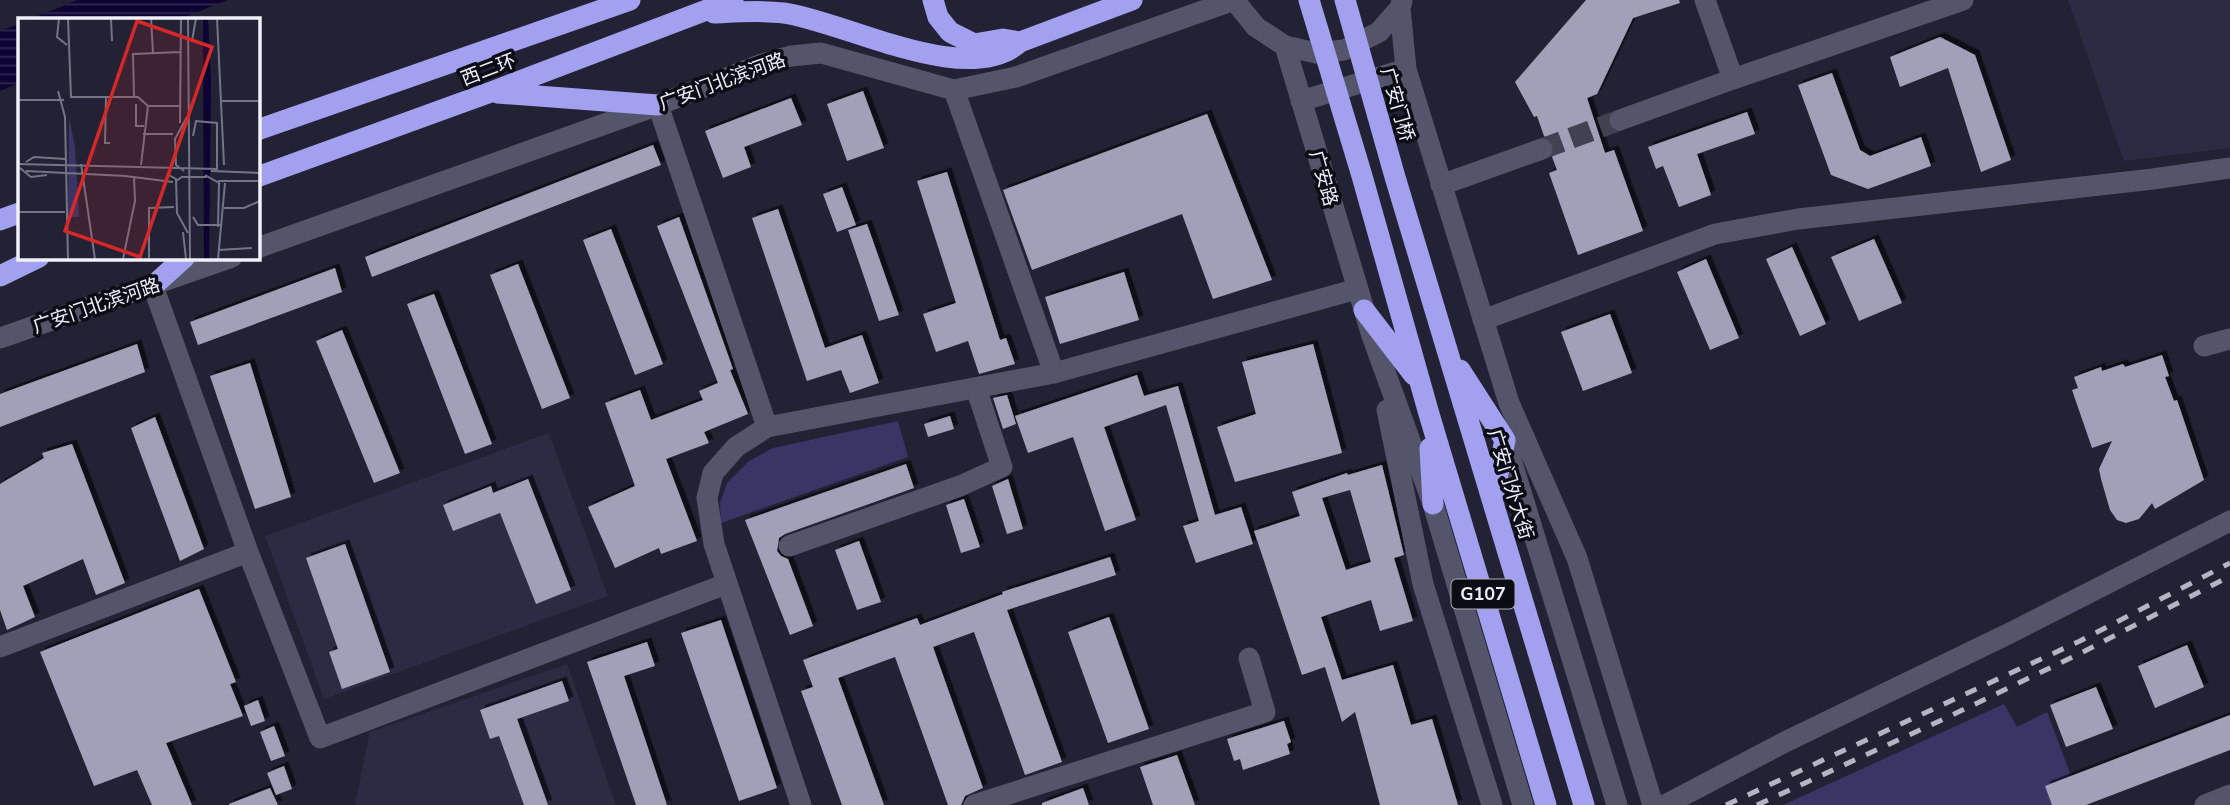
<svg xmlns="http://www.w3.org/2000/svg" width="2230" height="805" font-family="'Nunito Sans','Noto Sans SC',sans-serif">
	<style>
		.built { fill: #2b2b43 }
		.park { fill: #393667 }
		.water { fill: url(#water-rules) }
		.building { fill: #a0a0b8; fill-rule: evenodd; filter: url(#shadow) }
		.lines { fill: none; stroke-linecap: round; stroke-linejoin: round }
		.minor-tunnel { stroke: #414152; stroke-width: 21; stroke-dasharray: 21 10; stroke-linecap: butt }
		.minor { stroke: #54556a; stroke-width: 21 }
		.highway { stroke: #a2a1f0; stroke-width: 21 }
		.rail { stroke: #b4b4c2; stroke-width: 5; stroke-dasharray: 12 12; stroke-linecap: butt }
		.labels { text-anchor: middle; stroke-width: 7; stroke-linejoin: round; paint-order: stroke }
		.shield { fill: #0c0c14; stroke: #acacb7; stroke-width: 2 }
		.shield-label { font-size: 18px; font-weight: bold; fill: #f0f0fd }
		.street-label { font-size: 19px; fill: #f0f0fd; stroke: #0c0c14 }
		.inset-road { fill: none; stroke: #747484; stroke-width: 2 }
		.view { fill: #d62828; fill-opacity: 0.15; stroke: #d62828; stroke-width: 3.5 }
		.inset-edge { fill: none; stroke: #f0f0fd; stroke-width: 3.5 }
	</style>
	<defs>
		<pattern id="water-rules" width="6" height="5" patternUnits="userSpaceOnUse" patternTransform="scale(1.75)"><rect width="6" height="5" fill="#0e0332"/><path d="M0 2.5h6" fill="none" stroke="#312851"/></pattern>
		<filter id="shadow"><feDropShadow dx="4.5" dy="-4.5" stdDeviation="0" flood-color="#0009"/></filter>
	</defs>
	<rect width="100%" height="100%" fill="#222234"/>
	<path class="built" d="M2068 0H2230V148L2124 161Z
		M549 433 608 596 324 699 265 536Z
		M567 664 616 805H355L370 732Z"/>
	<path class="park" d="M898 421 908 457 721 523 720 503 727 483 749 461 773 448Z
		M2004 704 2017 727 2047 712 2082 805H1783Z"/>
	<path class="water" d="M78 0H228L180 19H30Z
		M19 24V83L0 91V31Z"/>
	<path class="building" d="M1586 0H1679L1680 3 1633 18 1597 94 1587 98 1605 153 1614 150 1643 231 1578 255 1549 173 1557 170 1552 157 1555 151 1554 144 1544 136 1537 116 1534 117 1515 82Z
		M1940 37 1975 55 2011 160 1981 172 1948 68 1900 87 1890 57Z
		M1832 73 1860 150 1870 156 1921 137 1931 166 1868 189 1831 175 1798 85Z
		M863 91 884 148 847 161 827 104Z
		M791 98 802 125 744 147 751 167 723 178 705 131Z
		M1747 112 1755 134 1697 154 1711 195 1679 207 1663 166 1656 169 1648 147Z
		M1207 114 1272 280 1213 299 1182 214 1032 270 1003 190Z
		M653 145 661 165 372 277 365 257Z
		M947 172 1000 340 1006 338 1015 364 979 374 968 341 936 352 923 314 956 303 917 181Z
		M842 187 856 225 837 232 823 194Z
		M778 209 825 348 862 335 879 383 850 393 841 370 807 381 752 218Z
		M679 217 733 369 730 370 748 414 704 432 709 443 666 459 697 541 661 554 659 548 615 568 588 507 635 486 605 403 640 390 651 420 703 400 699 391 718 383 657 226Z
		M867 224 899 315 879 321 848 230Z
		M611 229 663 364 635 375 583 240Z
		M1874 239 1902 303 1859 321 1831 257Z
		M1792 247 1826 324 1800 336 1766 259Z
		M1706 259 1739 338 1710 350 1677 272Z
		M518 264 570 398 542 409 490 275Z
		M335 268 342 292 198 345 190 322Z
		M1124 272 1139 320 1060 344 1045 297Z
		M434 294 492 444 465 454 407 304Z
		M1610 314 1632 373 1583 391 1561 332Z
		M342 330 400 473 374 483 316 341Z
		M137 344 145 372 0 427V394Z
		M1313 344 1342 453 1235 482 1217 427 1256 414 1242 362Z
		M2162 355 2169 376 2165 377 2174 401 2177 400 2204 480 2155 509 2152 503 2139 519 2126 523 2117 520 2110 510 2101 479 2099 469 2112 441 2092 448 2072 390 2078 388 2074 377 2101 367 2102 371 2123 364 2125 367Z
		M250 363 291 497 255 509 210 376Z
		M1137 375 1144 396 1178 386 1215 515 1241 507 1253 544 1196 563 1183 526 1199 521 1166 405 1104 427 1136 520 1105 531 1073 437 1028 453 1015 416Z
		M1007 395 1016 424 1003 429 993 398Z
		M950 416 954 429 928 437 924 424Z
		M155 417 204 549 180 561 131 428Z
		M72 444 125 583 96 595 83 559 23 586 35 617 7 630 0 610V484L44 458 42 453Z
		M906 464 914 488 785 534 779 538 777 551 781 556 788 559 813 626 790 635 745 520Z
		M1382 465 1404 555 1394 558 1413 621 1380 631 1371 600 1321 617 1342 680 1393 665 1411 725 1432 719 1458 805H1380L1355 712 1342 722 1325 667 1302 675 1254 531 1300 516 1292 492 1347 473 1348 475ZM1350 490 1371 562 1346 570 1322 498Z
		M528 479 571 590 536 604 500 513 453 531 443 505 491 486 493 493Z
		M1008 479 1023 529 1007 534 992 486Z
		M964 499 980 547 961 553 946 505Z
		M859 541 881 602 857 610 835 550Z
		M345 544 390 672 342 689 329 652 338 649 306 558Z
		M1110 557 1116 575 1007 610 1062 762 1025 775 974 632 933 647 983 788 965 796 961 805H948L895 657 838 678 884 805H842L801 691 813 687 803 660 917 618 920 625 1003 594 1002 592Z
		M199 589 236 682 230 684 243 716 166 743 192 805H152L137 770 94 786 40 652Z
		M1109 617 1149 729 1108 743 1068 632Z
		M721 620 777 788 739 801 681 633Z
		M647 642 655 666 624 676 667 805H636L587 662Z
		M2187 645 2204 687 2155 708 2138 666Z
		M562 681 569 701 517 719 548 805H524L499 736 490 739 480 710Z
		M2096 687 2113 729 2066 747 2050 705Z
		M258 700 265 721 251 726 244 706Z
		M2230 715V750L2086 805H2052L2045 786Z
		M1284 721 1291 742 1287 744 1290 754 1243 770 1240 759 1234 761 1227 739Z
		M274 726 285 756 271 761 260 732Z
		M1177 755 1195 805H1153L1140 767Z
		M284 766 292 789 276 795 267 773Z
		M270 788 278 805H229V804Z
		M1083 788 1089 805H1042V803Z"/>
	<g class="lines">
		<path class="minor-tunnel" d="M1542 149 1620 120"/>
		<path class="minor" d="M1234 0 1256 27 1285 46 1316 53 1344 50 1379 32 1400 8 1402 1
			M1705 0 1733 79 1963 0
			M1400 8 1406 69 1509 403 1577 558 1653 805
			M1285 46 1372 336 1433 504 1523 805
			M954 90 1054 373
			M1301 101 1406 69
			M658 105 767 427 736 447 713 473 707 498 714 544 801 805
			M1620 120 1733 79
			M1441 185 1542 149
			M257 248 658 105 762 64 791 56 821 53 954 90 1016 77 1234 0
			M153 286 248 552 320 738 726 584
			M1483 320 1715 234 1798 219 2153 179 2230 168
			M0 338 232 257
			M2204 346 2230 339
			M1387 410 1423 584 1492 805
			M767 427 1054 373 1357 289
			M1506 433 1505 440 1617 805
			M789 546 960 486 1002 467 976 388
			M0 647 248 552
			M974 805 1265 712 1249 658
			M1665 805 1785 742 2010 633 2230 521
			M2205 805 2230 795"/>
		<path class="highway" d="M933 0 938 17 950 32 974 44 1003 39 1020 42
			M1309 0 1362 176 1429 414 1546 805
			M1345 0 1395 177 1584 805
			M714 13C737 12 761 10 784 13 846 22 968 89 1020 42L1132 0
			M497 93 658 105
			M257 130 630 0
			M257 177 491 92 733 0
			M0 220 19 213
			M0 276 39 257
			M153 286 185 257
			M1364 310 1414 375
			M1460 370 1505 440 1493 498
			M1430 448 1433 504"/>
		<path class="rail" d="M1726 805 2080 641 2230 563
			M1757 805 1946 718 2085 651 2230 576"/>
	</g>
	<g class="labels">
		<rect class="shield" x="1451.5" y="579.5" width="63" height="29" rx="5"/>
		<g class="shield-label">
			<text x="1483" y="600">G107</text>
		</g>
		<g class="street-label">
			<text transform="translate(488 69) rotate(-21)" y="7">西二环</text>
			<text transform="translate(722 81) rotate(-20)" y="7">广安门北滨河路</text>
			<text transform="translate(1398 104) rotate(74)" y="7">广安门桥</text>
			<text transform="translate(1324 178) rotate(74)" y="7">广安路</text>
			<text transform="translate(96 305) rotate(-19)" y="7">广安门北滨河路</text>
			<text transform="translate(1511 484) rotate(73)" y="7">广安门外大街</text>
		</g>
	</g>
	<g transform="translate(18 18)">
		<rect width="242" height="242" fill="#222234"/>
		<path d="M51 99 57 129 61 199H50Z" fill="#393667"/>
		<path d="M185 0H190L193 62 191 241H186Z" fill="#0e0332"/>
		<path class="inset-road" d="M41 0 39 19 49 27M50 0 53 79H120L130 88H163M93 0 94 23M133 0 135 35M170 0 172 241M199 0 206 147M174 23 178 0M40 73 47 99 50 241M88 79 87 125H92M116 79 115 36 163 34M0 82H46M203 83H242M118 86V108H126M162 105 163 0M125 116H155M8 144 16 139 48 141M0 146 199 151V105L178 103 175 118M63 146 77 241M123 147 130 88M2 150 13 159 29 157M8 153 108 158M166 153 158 147 157 121 169 99M193 153 242 155M149 156 158 161 159 195 170 215M187 157 201 165 200 209M107 158 155 164M158 163 164 159H189M200 163H242M206 190H226L242 183M0 194H47M175 199 180 207H203M165 214 168 241M200 232 234 230M105 241 117 183 116 158M131 241V190L156 189M200 241 207 165"/>
		<path class="view" d="M119 3 194 29 122 239 47 213Z"/>
		<rect width="242" height="242" class="inset-edge"/>
	</g>
</svg>
